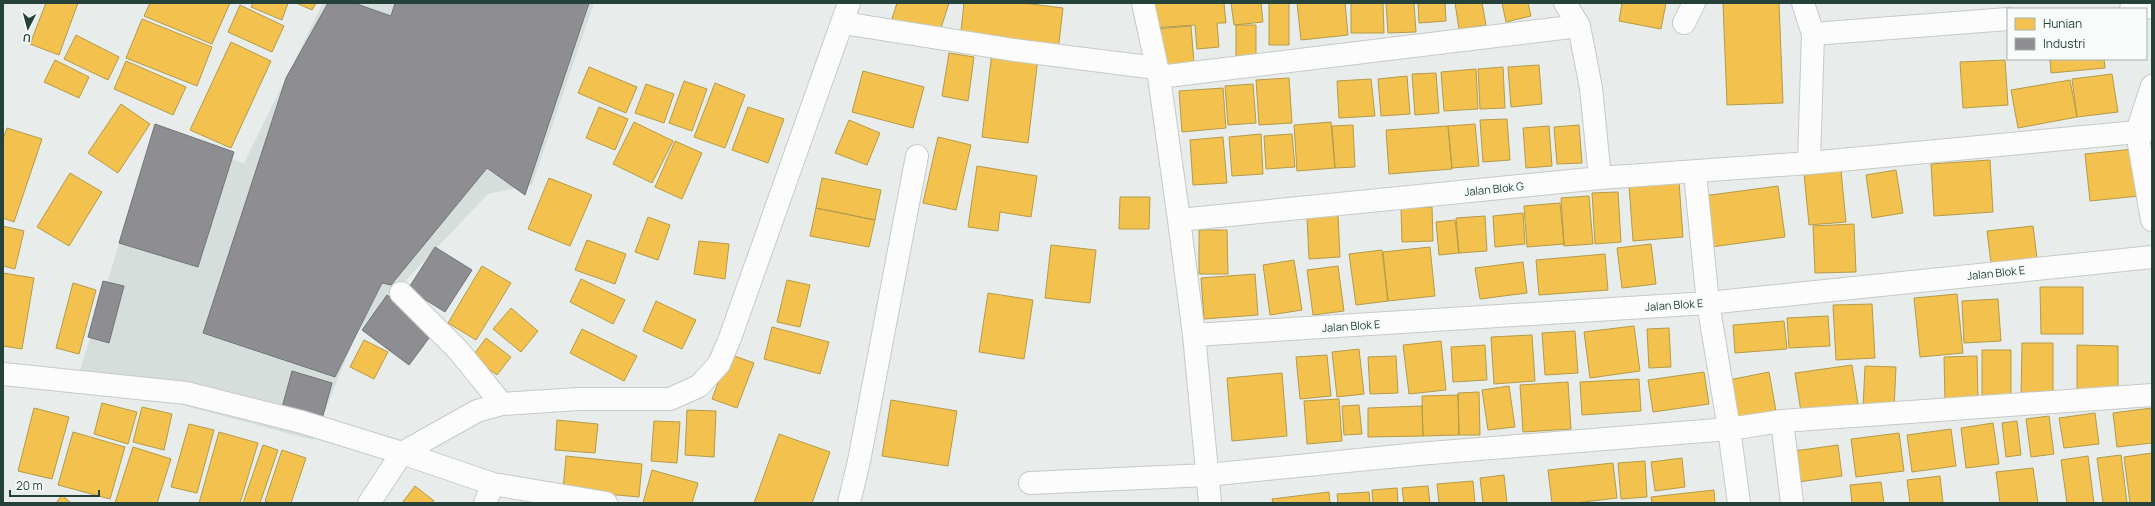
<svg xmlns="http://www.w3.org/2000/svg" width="2155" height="506" font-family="Manrope,sans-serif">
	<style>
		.built { fill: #d6dedb }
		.homes { fill: #f2c14e; stroke: #b49b48 }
		.industry { fill: #8d8d92; stroke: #6e7678 }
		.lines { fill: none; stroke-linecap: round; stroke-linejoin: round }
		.minor-casing { stroke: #c5cac8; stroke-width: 24 }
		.minor { stroke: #fcfcfc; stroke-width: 22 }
		.labels { text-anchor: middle; stroke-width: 4; stroke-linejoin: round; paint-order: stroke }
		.street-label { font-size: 11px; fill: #24423a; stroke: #f7fbf9 }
	</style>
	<rect width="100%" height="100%" fill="#e8edeb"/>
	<path class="built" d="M323 3H594L532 185 488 194 357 332 313 440 78 377 154 131 244 163Z"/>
	<path class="homes" d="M46 3H78L59 55 30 44Z
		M150 3H230L212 44 144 16Z
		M253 3H288L282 20 251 7Z
		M296 3H316L312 10Z
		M897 3H949L939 34 892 19Z
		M964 3H1023L1063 8 1058 51 960 40Z
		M1150 3H1224L1226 23H1217L1219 47 1197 49 1195 25 1152 28Z
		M1231 3H1261L1263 22 1234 25Z
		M1269 3H1289V45H1269Z
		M1297 3H1345L1348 35 1301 40Z
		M1351 3H1383L1384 33H1351Z
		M1386 3H1414L1416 32 1388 33Z
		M1418 3H1445L1446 21 1419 23Z
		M1455 3H1482L1486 25 1459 29Z
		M1502 3H1528L1531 16 1506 22Z
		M1622 3H1666L1661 29 1619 21Z
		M1723 3H1779L1783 103 1727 105Z
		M240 5 284 26 272 52 228 32Z
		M142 19 212 47 197 86 126 58Z
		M1236 25H1256V59L1236 58Z
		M1191 26 1194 63 1157 66 1155 29Z
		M76 35 119 57 108 80 64 59Z
		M231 42 271 61 231 148 190 130Z
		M992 52 1038 58 1028 143 982 137Z
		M949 53 974 57 968 101 942 96Z
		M2050 59H2104L2105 68 2051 73Z
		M55 60 89 77 79 98 44 82Z
		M2005 60 2008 105 1963 108 1960 62Z
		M126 61 186 87 173 115 114 89Z
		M1539 65 1542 104 1511 107 1508 67Z
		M589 67 637 87 626 113 578 93Z
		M1503 67 1505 108 1480 109 1478 69Z
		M1476 69 1478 109 1444 111 1441 72Z
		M863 71 924 87 913 128 852 112Z
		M1436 73 1439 113 1415 115 1412 74Z
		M2112 74 2118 112 2077 117 2072 79Z
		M1407 76 1410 114 1381 116 1378 79Z
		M1289 78 1292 123 1259 125 1256 80Z
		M1371 79 1375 116 1339 118 1337 81Z
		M2070 80 2077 117 2018 128 2011 90Z
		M684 81 707 89 692 131 669 123Z
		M715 83 745 95 725 148 694 137Z
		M646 84 674 94 664 123 635 113Z
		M1253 84 1256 123 1228 125 1225 86Z
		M1223 88 1226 128 1182 132 1179 91Z
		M121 104 150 124 118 173 88 153Z
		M599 107 628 119 615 150 586 138Z
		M748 107 784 119 768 163 732 150Z
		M1507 119 1510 160 1483 162 1480 120Z
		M849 120 880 133 867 165 835 153Z
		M634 122 673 141 652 183 613 164Z
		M1331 122 1335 168 1297 171 1294 125Z
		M1475 124 1479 166 1452 168 1448 126Z
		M1353 125 1355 167 1335 168 1332 126Z
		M1579 125 1582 163 1557 164 1554 127Z
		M1448 126 1452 169 1389 174 1386 130Z
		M1549 126 1552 166 1526 168 1523 128Z
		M7 128 42 139 14 222 3 218V139Z
		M1261 134 1263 174 1232 176 1229 137Z
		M1292 134 1295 167 1266 169 1264 136Z
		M938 137 971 145 956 210 923 203Z
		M1223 137 1227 183 1193 185 1190 140Z
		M675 141 702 153 682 199 655 187Z
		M2134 149 2139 196 2090 201 2085 154Z
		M1990 160 1993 212 1934 216 1931 164Z
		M977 166 1037 176 1031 217 1000 212 998 231 968 227Z
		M1896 170 1903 213 1872 218 1866 175Z
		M1841 171 1846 222 1809 225 1804 174Z
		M70 173 102 192 69 246 37 227Z
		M549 178 592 195 570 246 528 229Z
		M822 178 881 190 875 220 816 208Z
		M1679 182 1683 237 1633 241 1629 185Z
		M1778 186 1785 237 1711 247 1703 196Z
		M1618 192 1621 242 1595 244 1592 193Z
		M1589 196 1593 244 1564 246 1561 198Z
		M1120 197H1150L1149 229H1119Z
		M1560 203 1564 244 1527 247 1524 206Z
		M1432 207 1433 241 1402 242 1401 208Z
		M816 208 875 220 869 247 810 236Z
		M1523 213 1525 244 1495 247 1493 216Z
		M1338 215 1340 257 1309 259 1307 217Z
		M1485 216 1487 251 1459 253 1456 218Z
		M648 217 670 225 658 260 635 252Z
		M1455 220 1459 253 1439 255 1436 222Z
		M1854 224 1856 272 1815 273 1813 226Z
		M3 226 24 231 15 269 3 266Z
		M2033 226 2038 266 1992 271 1987 231Z
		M1199 230H1227L1228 274H1199Z
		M587 240 626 254 615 284 575 270Z
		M699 241 729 244 725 279 694 274Z
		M1651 244 1656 284 1622 288 1617 248Z
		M1051 245 1096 250 1090 303 1045 298Z
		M1430 247 1435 296 1388 301 1383 252Z
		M1382 250 1388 301 1356 305 1349 254Z
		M1605 254 1608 290 1539 295 1536 260Z
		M1294 260 1302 310 1270 315 1263 265Z
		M1523 262 1527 293 1480 299 1475 268Z
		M482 266 511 283 476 340 448 323Z
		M1338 266 1344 311 1313 315 1307 270Z
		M3 273 34 278 22 349 3 346Z
		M1255 274 1258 315 1204 319 1201 278Z
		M581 279 625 300 613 324 570 302Z
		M787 280 810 285 800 327 777 322Z
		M73 283 96 290 79 354 56 348Z
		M2040 287H2083V334H2041Z
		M988 293 1033 300 1024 359 979 352Z
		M1957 294 1963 353 1920 357 1914 298Z
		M1998 299 2001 341 1964 343 1962 301Z
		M656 301 696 320 682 349 643 331Z
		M1872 304 1875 358 1836 360 1833 305Z
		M511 308 538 331 521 352 493 329Z
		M1828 316 1830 346 1789 348 1787 318Z
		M1784 321 1787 349 1735 353 1733 325Z
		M1634 326 1640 371 1590 378 1584 332Z
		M772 327 829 342 820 374 764 359Z
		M1669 328 1671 367 1649 368 1647 329Z
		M582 329 637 356 624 381 570 353Z
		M1575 331 1578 373 1545 375 1542 333Z
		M1532 335 1535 381 1494 384 1491 337Z
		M486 338 511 357 497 375 472 357Z
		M364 340 388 352 374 379 350 367Z
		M1441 341 1446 390 1409 394 1403 345Z
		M2022 343H2053V397H2021Z
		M1485 345 1487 380 1453 382 1451 347Z
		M2077 345 2118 346V392L2077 391Z
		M1359 349 1364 394 1337 397 1332 352Z
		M1982 350H2011V400L1982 399Z
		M729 354 754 363 737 408 712 399Z
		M1327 355 1331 396 1300 399 1296 357Z
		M1396 356 1398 393 1370 394 1368 357Z
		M1977 356 1978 399 1945 400 1944 357Z
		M1852 365 1858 404 1801 412 1795 373Z
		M1865 366 1896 367 1894 409 1863 408Z
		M1704 372 1709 404 1653 412 1648 380Z
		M1769 372 1776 411 1737 419 1729 380Z
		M1282 373 1287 436 1232 441 1227 378Z
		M1639 379 1641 411 1582 415 1580 382Z
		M1568 382 1571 429 1523 432 1520 385Z
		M1509 386 1515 427 1488 430 1482 390Z
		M1479 392 1480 435H1459L1458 393Z
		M1458 395 1459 435 1423 436 1422 396Z
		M1339 399 1342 441 1307 444 1304 401Z
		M891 400 957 411 948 466 882 456Z
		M102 403 137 412 128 444 94 434Z
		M1359 405 1362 434 1344 435 1342 406Z
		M1422 406 1423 436 1368 437V408Z
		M142 407 172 414 164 450 133 442Z
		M34 408 69 417 52 479 18 471Z
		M2152 408V443L2117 447 2113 413Z
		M687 410 716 411 714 457 685 455Z
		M2095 413 2099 444 2064 448 2059 418Z
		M2049 416 2054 454 2031 457 2026 419Z
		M557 420 598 424 595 453 555 450Z
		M654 421 680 422 677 463 651 461Z
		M2017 421 2021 455 2006 457 2002 423Z
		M1993 423 1999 464 1966 468 1961 428Z
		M189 424 214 430 197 493 171 487Z
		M1951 429 1956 466 1912 472 1907 435Z
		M73 432 125 447 110 499 58 485Z
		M219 432 258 443 240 503H199Z
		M1899 433 1904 471 1856 477 1851 439Z
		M779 434 830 452 812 503H754Z
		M263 445 278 450 260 503H243Z
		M1838 445 1842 476 1798 482 1794 451Z
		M133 447 171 459 157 503H115Z
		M282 450 306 458 291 503H271L265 501Z
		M2152 453V503H2130L2124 457Z
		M2121 455 2127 503H2103L2097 458Z
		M566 456 642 464 639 497 563 490Z
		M2088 456 2094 503H2067L2061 460Z
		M1682 458 1685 487 1655 491 1651 462Z
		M1645 461 1647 497 1621 499 1618 463Z
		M1613 463 1617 498 1575 503H1552L1548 470Z
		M2033 468 2038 503H2000L1996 472Z
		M652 470 698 483 692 503H643Z
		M1504 475 1507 503H1483L1480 478Z
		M1940 476 1943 503H1910L1907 480Z
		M1473 481 1475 503H1439L1437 484Z
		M1881 482 1884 503H1852L1850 485Z
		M415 486 434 501 432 503H402Z
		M1428 486 1430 503H1404L1402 488Z
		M1397 488 1398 503H1373L1372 490Z
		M1714 490 1715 503H1652L1651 497Z
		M1329 492 1330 503H1273L1272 499Z
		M1369 492 1370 503H1338L1337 494Z
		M62 495 71 503H56Z"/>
	<path class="industry" d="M328 3H354L391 16 395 3H589L525 195 487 168 391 285 382 283 335 377 203 333 286 78Z
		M155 124 234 152 198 267 119 243Z
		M435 247 472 270 445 312 408 289Z
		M103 281 124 286 109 343 88 337Z
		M387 295 435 330 409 365 362 330Z
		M292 371 332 383 321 423 281 411Z"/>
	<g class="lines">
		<g class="minor-casing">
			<path id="minor" d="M1143 3 1159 77 1179 220 1194 335 1210 503
				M1565 3 1579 26 1591 88 1600 178
				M1803 3 1813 34
				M2131 9 2152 7
				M843 23 1014 50 1156 68
				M1684 23 1694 3
				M1159 77 1579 26
				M2151 130 2137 132 2152 220
				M1809 163 1813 34 2008 19
				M1695 173 1708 303 1729 429 1739 503
				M1179 220 1600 178 1809 163 2137 132 2152 86
				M401 293 458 350 502 404
				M1194 335 1708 303 2152 257
				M3 374 186 393 302 422 402 453 477 411 502 404 578 399H670L699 386 719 364 730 338 849 3
				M1782 421 1792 503
				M1030 483 1207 475 1418 454 1729 429 1782 421 2152 395
				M369 503 402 453 493 484 606 503
				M485 503 493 484
				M849 503 859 461 917 156"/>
		</g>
		<use href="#minor" class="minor"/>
	</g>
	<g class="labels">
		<g class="street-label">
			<text transform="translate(1494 189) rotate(-6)" y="4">Jalan Blok G</text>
			<text transform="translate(1996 273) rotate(-6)" y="4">Jalan Blok E</text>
			<text transform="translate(1674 305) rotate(-4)" y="4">Jalan Blok E</text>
			<text transform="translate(1351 326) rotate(-4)" y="4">Jalan Blok E</text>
		</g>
	</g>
	<rect width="2155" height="506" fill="none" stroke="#24423a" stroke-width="8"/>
	<rect x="2007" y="8" width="140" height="52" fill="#f7fbf9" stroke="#a3b1ad"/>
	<rect x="2015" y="18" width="20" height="12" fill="#f2c14e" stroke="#a3b1ad"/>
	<text x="2043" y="28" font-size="12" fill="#24423a">Hunian</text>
	<rect x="2015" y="38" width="20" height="12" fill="#8d8d92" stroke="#a3b1ad"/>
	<text x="2043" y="48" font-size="12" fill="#24423a">Industri</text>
	<g transform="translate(28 28) rotate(186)" stroke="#f7fbf9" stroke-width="3" paint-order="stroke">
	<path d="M0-3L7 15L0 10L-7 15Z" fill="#24423a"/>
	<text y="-6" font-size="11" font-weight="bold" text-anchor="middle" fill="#24423a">U</text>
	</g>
	<path d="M10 490v6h89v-6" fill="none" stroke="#24423a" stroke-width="2"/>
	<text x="16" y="490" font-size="12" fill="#24423a" stroke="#f7fbf9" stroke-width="3" paint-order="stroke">20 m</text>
</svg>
